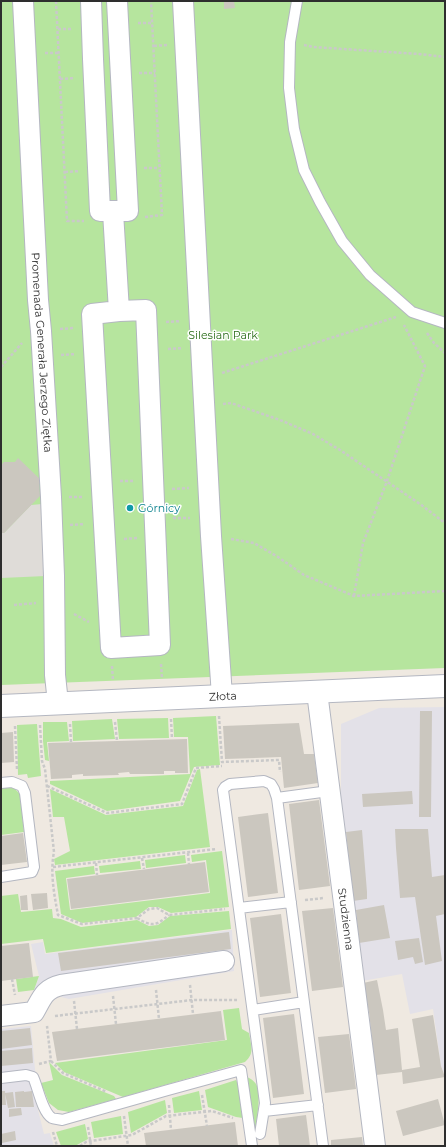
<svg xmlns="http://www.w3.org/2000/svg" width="446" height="1147" font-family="Montserrat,sans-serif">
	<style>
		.industrial { fill: #e3e1e8 }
		.green { fill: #b6e59e }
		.plaza { fill: #dfdcd8 }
		.building { fill: #cbc7bf }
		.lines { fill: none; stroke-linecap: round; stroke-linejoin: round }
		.lane-casing { stroke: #b4b7c1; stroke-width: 12 }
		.street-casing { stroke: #b4b7c1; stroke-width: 22 }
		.secondary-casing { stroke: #b4b7c1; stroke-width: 24 }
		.path { stroke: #c9c9c9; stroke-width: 2.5; stroke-dasharray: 3 2; stroke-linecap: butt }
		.lane { stroke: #fff; stroke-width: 10 }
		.street { stroke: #fff; stroke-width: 20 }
		.secondary { stroke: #fff; stroke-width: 22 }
		.culture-dot { fill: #0f9aa8; stroke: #fff; stroke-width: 1.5 }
		.labels { text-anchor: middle; stroke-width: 3; stroke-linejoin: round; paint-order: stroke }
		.park-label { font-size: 11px; fill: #2c6e1b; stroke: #fff }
		.street-label { font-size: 11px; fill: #2e2e2e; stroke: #fff }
		.culture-label { font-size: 11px; fill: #0d838f; stroke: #fff; text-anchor: start }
	</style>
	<rect width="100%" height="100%" fill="#efe9e1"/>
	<path class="industrial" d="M445 707V1075L441 1066 433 1009 410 1014 402 974 362 981 341 819V724L379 708Z
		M232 930 234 971 69 999 34 990 39 976 31 944 43 942 45 954Z
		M31 1026 36 1080 31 1082 44 1134 50 1133 54 1146H1V1029Z"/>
	<path class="green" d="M1 1H445V668L1 685Z
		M216 716 220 765 194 767 180 801 107 811 50 784V781L190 774 188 737H174L173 718Z
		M168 718 169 738 119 739 117 719Z
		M112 719 115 739 73 741 72 721Z
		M43 722H67L69 741 47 742 49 761 45 760 43 741Z
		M37 724 41 776 28 778 27 774 18 775 17 725Z
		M200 769 210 847 55 865 54 859 70 851 64 817H53L50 789 106 815 183 806 197 770Z
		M10 787 15 789 20 794 24 832 1 835V788Z
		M222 851 229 907 171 913 158 907H149L136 917 82 923 61 914 55 871 94 866 95 874 66 878 70 910 210 893 206 860 192 862 191 855Z
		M185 855 186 863 146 868 145 860Z
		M140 861 141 869 100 873 99 866Z
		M18 894 21 912 52 909 53 918 61 919 81 927 137 920 149 926 158 925 170 916 229 911 231 929 46 953 43 939 1 944V896Z
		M39 976 34 990 18 992 16 979Z
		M239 1008 242 1029 249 1033C251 1046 255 1053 245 1062L123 1097 64 1072 55 1063 227 1040 223 1010Z
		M49 1062 62 1075 114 1096 116 1099 69 1112 58 1110 49 1103 41 1083 53 1080Z
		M247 1077C251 1079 255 1081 257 1086 261 1097 257 1114 256 1126H254Z
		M236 1080 238 1084 243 1118 236 1117 208 1107 205 1090Z
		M199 1091 202 1110 174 1113 172 1098Z
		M165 1100 167 1113 131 1133 128 1112Z
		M121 1116 123 1134 94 1138 91 1122Z
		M85 1124 88 1139 75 1146H61L56 1132Z"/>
	<path class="plaza" d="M42 504 46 576 1 578V533H4L31 505Z"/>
	<path class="building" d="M224 1H234L235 8 224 9Z
		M18 458 42 481 39 484 40 496 4 533H1V465L4 462H15Z
		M420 711H432L431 817H419Z
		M299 723 304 754H314L318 783 284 788 281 757 225 759 223 726Z
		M13 732 14 762 1 763V733Z
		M187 739 188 773H175V771H164V774H130L129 772 118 773 119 775 83 776V774L72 775V778L51 779 48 743Z
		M412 791 413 804 363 807 362 794Z
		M319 800 330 886 299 890 289 804Z
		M268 813 278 893 248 897 238 817Z
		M395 829H428L432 877 445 875V914L436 916 442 961 425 965 415 897 400 898 396 848Z
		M362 830 367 892V899L353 901 346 832Z
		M23 833 27 862 1 865V836Z
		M205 862 209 892 71 909 67 879Z
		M47 893 48 908 33 910 31 894Z
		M27 895 28 910H21L20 896Z
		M384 905 390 938 359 943 356 910Z
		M333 908 343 987 312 991 302 911Z
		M281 914 291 993 260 997 250 918Z
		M229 932 231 949 61 971 58 953Z
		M419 938 423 962 415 964 413 957 398 960 395 941Z
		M29 943 33 977 1 981V946Z
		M377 980 383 1010 386 1030 398 1028 402 1070 420 1067 412 1019 433 1015 441 1066 445 1077 403 1084 402 1072 376 1075 369 1012 363 983Z
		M221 1011 225 1040 57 1061 52 1032Z
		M294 1014 304 1094 273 1098 263 1018Z
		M30 1028 32 1045 1 1049V1031Z
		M349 1034 356 1089 325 1093 318 1037Z
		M32 1048 33 1063 1 1066V1051Z
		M1 1091H5L6 1105H1Z
		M24 1091V1092L32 1091 34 1107H16L15 1092Z
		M13 1092 15 1107 8 1108 5 1093Z
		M438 1099 445 1125 403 1136 396 1111Z
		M21 1108 22 1115 9 1117V1109Z
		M306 1115 310 1146H279L276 1119Z
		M235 1122 238 1146H146L144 1133Z
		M15 1131 16 1140 2 1143 1 1134Z
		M362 1137 363 1146H331V1140Z"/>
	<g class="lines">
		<g class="lane-casing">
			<path id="lane" d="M297 1 290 42 289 88 294 129 304 170 320 202 342 241 370 275 412 312 445 323
				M1 783 12 782 22 786 25 793 34 867 32 872 1 877
				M277 798 329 791
				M239 908 291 902
				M253 1010 304 1002
				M1 1078 26 1075 33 1077C38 1087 42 1112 52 1118 54 1119 59 1119 62 1120L168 1090 241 1070 252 1146
				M264 1111 318 1105
				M260 1134 265 1103 223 790 225 787 230 784 264 781 271 784 274 789 277 798 323 1146"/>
		</g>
		<g class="street-casing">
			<g id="street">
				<path id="s1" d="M23 1 38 300 41 331 51 497 54 576 55 675 58 703"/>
				<path d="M91 1 93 59 100 211H128L117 1"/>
				<path d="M183 1 211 536 222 696"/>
				<path d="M113 212 119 311 92 314 111 648 160 645 146 310 119 311"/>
				<path id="s2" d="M317 692 375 1146"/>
				<path d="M1 1016 34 1012C42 998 44 989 61 985L224 961"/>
			</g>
		</g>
		<g class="secondary-casing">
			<g id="secondary">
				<path id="s3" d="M1 706 445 686"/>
			</g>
		</g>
		<path class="path" d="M56 1 67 221H84
			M138 23H152
			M58 29H73
			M304 45 313 47 419 54 445 57
			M154 46 167 45
			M45 53H59
			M139 73H155
			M60 79 75 78
			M144 168H159
			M65 172 80 171
			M145 217 162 215 151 1
			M166 322 181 321
			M60 329 74 328
			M427 333 434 343 445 353
			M168 349 183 348
			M61 355 76 354
			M1 367 22 343
			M222 373 396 317
			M223 404 231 403 280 420 313 434 340 450 420 504 445 523
			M120 481H133
			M172 489 189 488
			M69 497H84
			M173 518H190
			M70 525 85 524
			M124 539 137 538
			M231 539 254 543 278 557 304 575 354 596 445 591
			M354 596 363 543 387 481 425 366 404 325
			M14 605 36 603
			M74 614 89 622
			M161 664 162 679
			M112 666 113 681
			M219 716 222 762 279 760 280 772
			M171 719 172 739
			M115 722 117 741
			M70 724 71 742
			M40 725 42 761 45 769 54 852C50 872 54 894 58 915L82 924 137 918 149 909 157 908 169 915 225 909
			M15 726 17 769
			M47 786 107 813 182 804 196 768 222 766
			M188 853 189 864
			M142 858 144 869
			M96 863 97 875
			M53 867 217 849
			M305 900 324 898
			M137 918C152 927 156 926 169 915
			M12 979 15 995
			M190 985 193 1014
			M156 990 159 1019
			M113 996 116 1024
			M74 1001 77 1029
			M55 1016 192 1000H237
			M51 1061 63 1073 107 1092
			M39 1064 51 1061 47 1026
			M202 1095 207 1126
			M169 1105 171 1130
			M124 1116 128 1146
			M88 1127 91 1146
			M53 1132 57 1146
			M80 1146 86 1142 91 1141 132 1135 166 1116 212 1111 233 1118"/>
		<use href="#lane" class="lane"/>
		<use href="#street" class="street"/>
		<use href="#secondary" class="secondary"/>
	</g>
	<circle class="culture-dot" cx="130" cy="508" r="4"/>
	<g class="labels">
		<g class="park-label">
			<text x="223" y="339">Silesian Park</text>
		</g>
		<g class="street-label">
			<text dy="4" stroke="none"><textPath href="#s1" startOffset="352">Promenada Generała Jerzego Ziętka</textPath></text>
			<text dy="4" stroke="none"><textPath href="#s3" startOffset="222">Złota</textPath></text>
			<text dy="4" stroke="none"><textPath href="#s2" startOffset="229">Studzienna</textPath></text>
		</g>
		<g class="culture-label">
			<text x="138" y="512">Górnicy</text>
		</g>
	</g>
	<rect width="446" height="1147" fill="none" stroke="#2e2e2e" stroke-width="4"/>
</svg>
